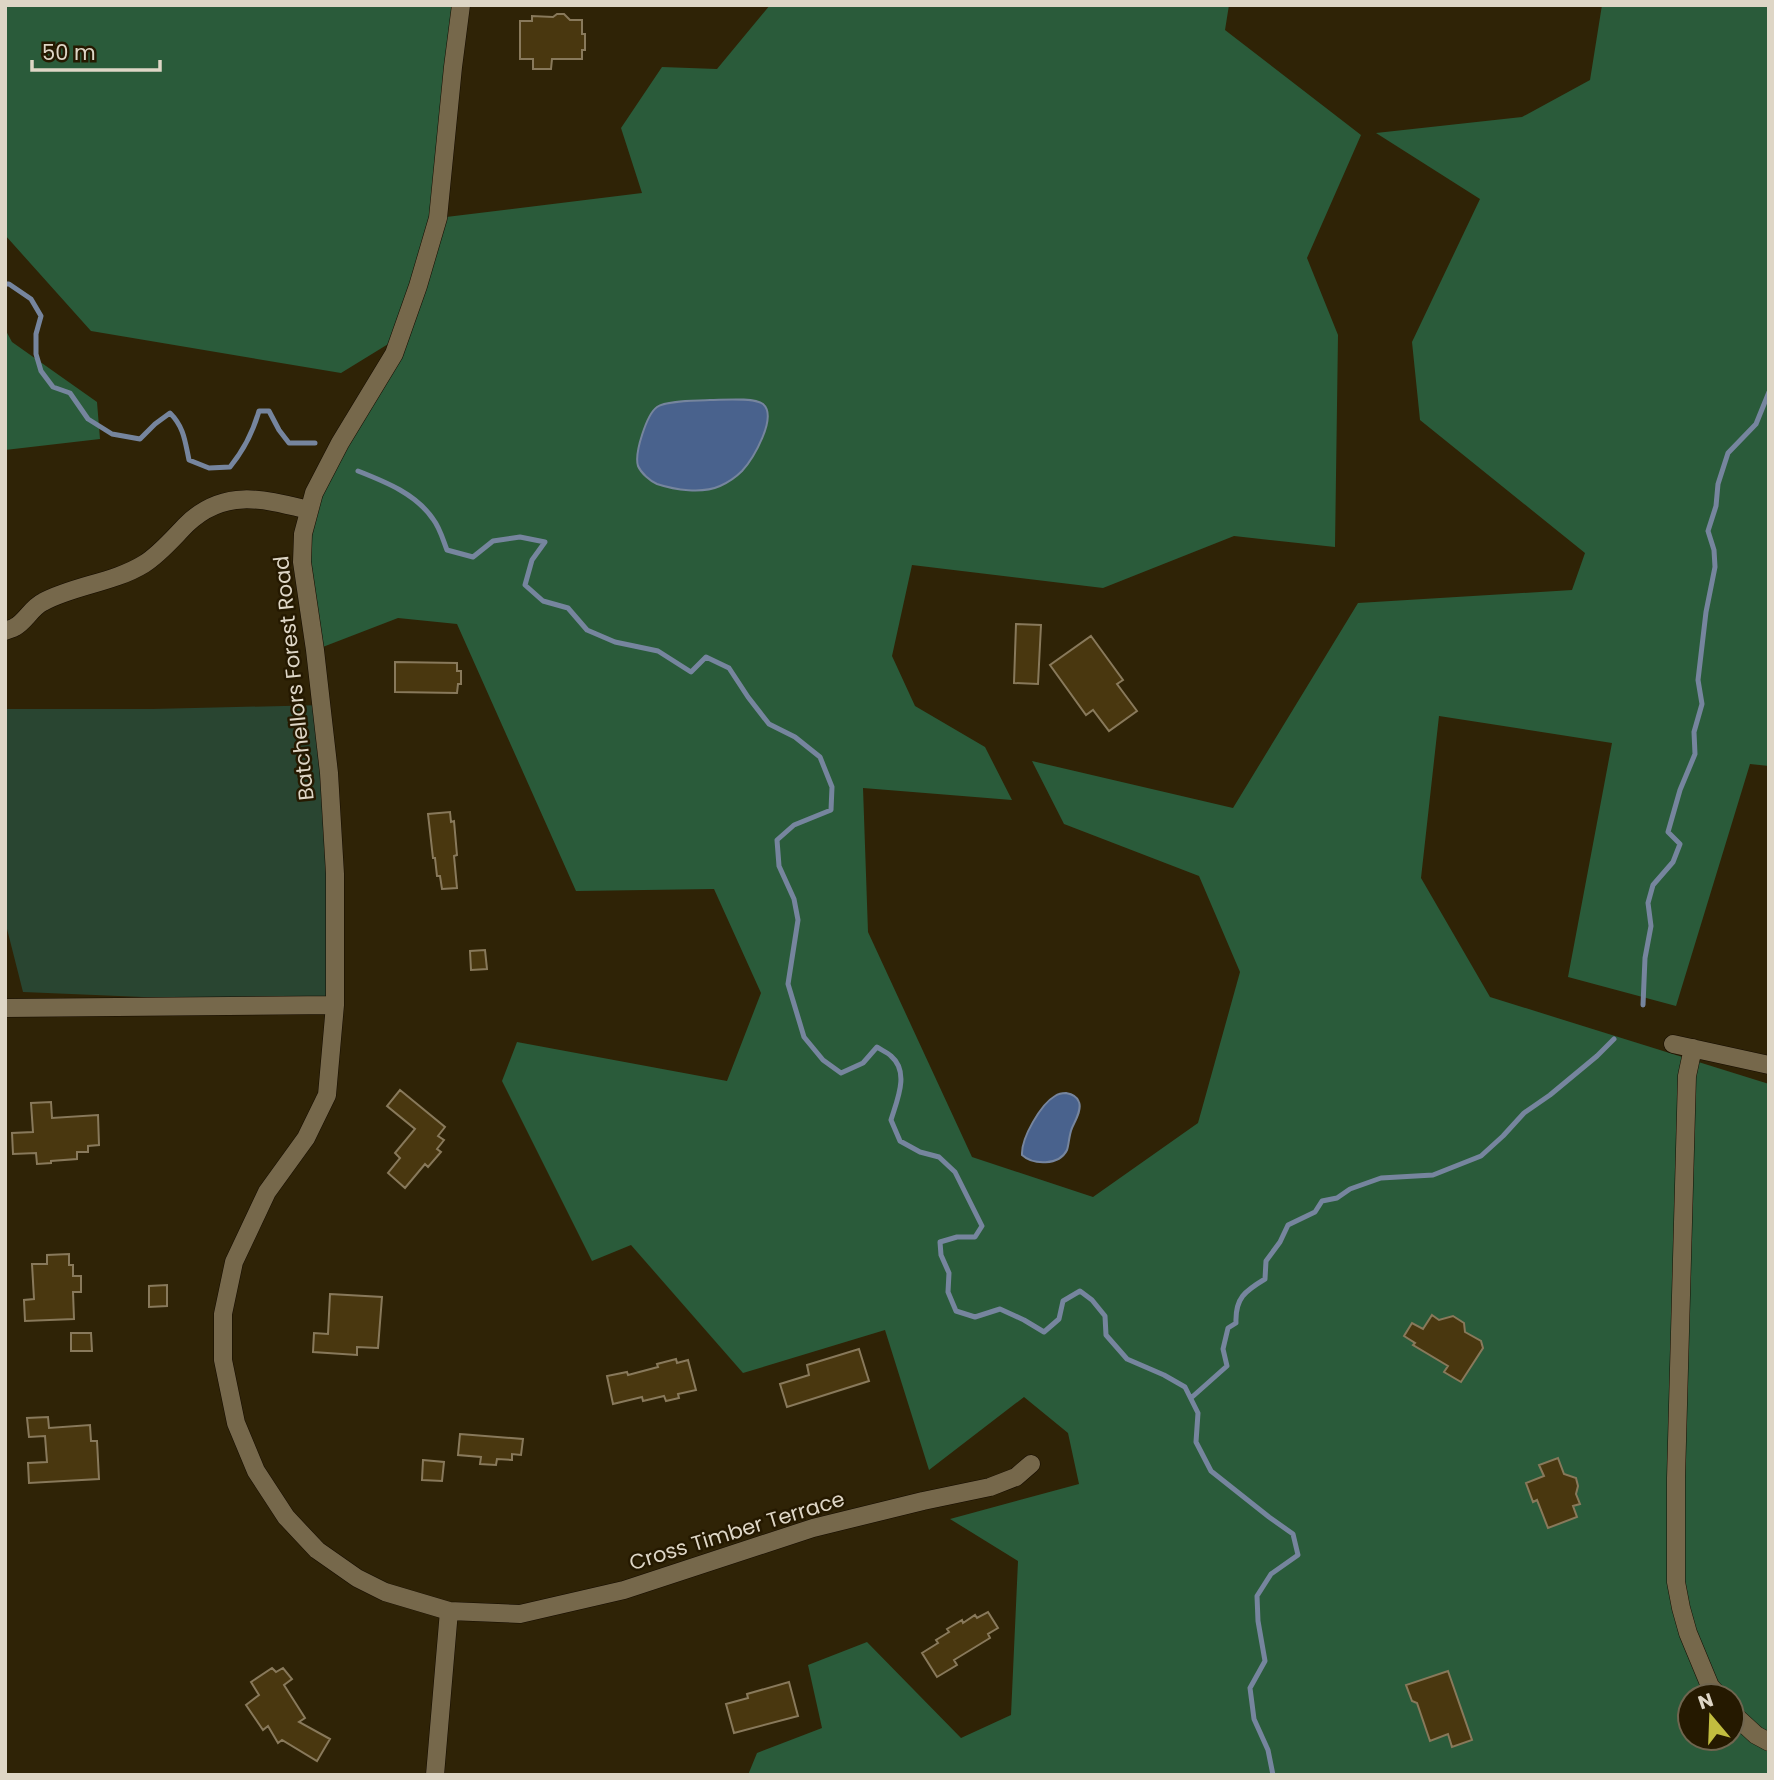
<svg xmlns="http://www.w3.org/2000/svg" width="1774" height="1780" font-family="Poppins,sans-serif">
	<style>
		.green { fill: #294531 }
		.forest { fill: #2a5b3a; fill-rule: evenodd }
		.water { fill: #49628d; stroke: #76859e; stroke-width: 2 }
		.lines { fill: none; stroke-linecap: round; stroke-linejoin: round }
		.stream { stroke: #76859e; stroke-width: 5 }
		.building { fill: #49370f; stroke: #88795b; stroke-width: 2 }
		.minor-casing { stroke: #150c00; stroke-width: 19 }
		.minor { stroke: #76684b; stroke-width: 18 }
		.labels { text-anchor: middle; stroke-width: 5; stroke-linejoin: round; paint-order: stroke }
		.street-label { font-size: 21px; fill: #ded6c6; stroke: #251900 }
	</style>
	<rect width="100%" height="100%" fill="#2f2306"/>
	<path class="green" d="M324 705 335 1005 23 992 5 921V709H152Z"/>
	<path class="forest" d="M5 5H461L438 218 642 193 621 128 662 67 717 69 770 5H1229L1225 30 1361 135 1307 258 1338 335 1335 547 1234 536 1103 588 912 565 892 656 915 706 985 747 1012 800 863 788 868 932 972 1157 1093 1197 1198 1123 1240 972 1199 876 1064 824 1032 761 1233 808 1358 603 1572 590 1585 553 1420 420 1412 342 1480 199 1376 133 1522 117 1590 80 1602 5H1769V766L1750 764 1676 1006 1568 977 1612 743 1439 716 1421 878 1490 997 1769 1084V1775H748L757 1753 822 1728 808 1665 867 1642 961 1738 1011 1715 1018 1561 950 1519 1079 1484 1068 1433 1024 1397 929 1470 885 1330 743 1373 631 1245 592 1261 502 1081 517 1042 727 1081 761 993 714 889 576 891 457 624 398 618 315 650 303 534 398 338 341 373 91 331 5 235ZM1690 1696H1732V1738H1690Z
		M5 329 12 342 97 402 100 439 5 450Z"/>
	<path class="water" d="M710 400C722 400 754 397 763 404 778 417 753 459 742 471 736 477 729 482 720 486 702 494 675 490 657 484 650 481 641 473 638 466 634 453 647 414 657 407 667 400 697 401 710 400Z
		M1066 1093C1072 1094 1077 1096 1079 1102 1082 1110 1075 1121 1072 1128 1069 1135 1069 1144 1067 1150 1059 1166 1033 1165 1022 1155 1021 1138 1041 1104 1055 1096 1058 1094 1063 1093 1066 1093Z"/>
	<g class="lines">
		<path class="stream" d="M5 284H9L31 299 41 316 36 334V354L41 371 53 387 70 393 88 419 112 434 140 439 155 424 170 413C184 427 185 441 189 460L209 468 230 467C244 450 253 432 259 411H269L279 430 289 443H315
			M358 471C386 482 416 494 433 519 440 528 443 540 447 550L473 557 493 541 520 537 545 542 532 560 525 585 543 601 568 608 587 630 615 642 658 651 691 672 706 657 729 668 748 697 769 724 795 737 820 757 832 787 831 810 794 825 777 840 779 866 794 899 798 920 788 984 804 1037 823 1060 841 1073 863 1063 877 1047C881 1050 887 1052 891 1056 910 1072 897 1100 891 1120L900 1141 920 1152 939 1157 955 1172 982 1226 975 1237H957L940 1242 941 1255 949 1273 948 1292 956 1311 975 1317 1000 1309 1024 1320 1044 1332 1059 1319 1063 1301 1080 1291 1092 1300 1105 1316 1106 1335 1127 1359 1164 1375 1185 1387 1198 1413 1196 1442 1211 1471 1269 1517 1293 1534 1298 1555 1271 1574 1257 1596 1258 1621 1265 1661 1250 1688 1254 1719 1268 1750 1273 1775
			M1643 1005 1645 958 1651 926 1648 903 1653 885 1673 862 1680 844 1668 832 1680 790 1695 754 1694 732 1702 704 1698 680 1706 612 1715 567 1714 550 1708 531 1716 506 1718 484 1728 453 1756 424 1769 392
			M1191 1398 1227 1366 1223 1349 1228 1328 1236 1323C1235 1298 1245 1291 1265 1279L1266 1261 1280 1242 1288 1225 1315 1212 1322 1201 1337 1198 1350 1189 1381 1178 1433 1175 1481 1156 1503 1136 1524 1113 1550 1095 1597 1056 1614 1039"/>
	</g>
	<path class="building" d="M557 14H564L570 20H582V34H585V50H582V59H552L551 69H533V59H520V21H532V16L553 17Z
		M1016 624 1041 625 1038 684 1014 683Z
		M1091 636 1123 680 1117 684 1137 711 1109 731 1093 710 1086 715 1050 665Z
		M395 662 457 663V671H461V684H458L457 693 395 692Z
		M450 812 451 822 454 821 457 855 454 856 457 888 442 889 440 876H437L435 858H433L428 814Z
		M485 950 487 969 471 970 470 951Z
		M400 1090 445 1127 438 1136 444 1140 437 1149 441 1152 428 1167 425 1164 405 1188 388 1173 400 1158 395 1153 415 1129 387 1106Z
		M51 1102 52 1118 98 1115 99 1145 88 1146V1152H77V1159L51 1161V1163L37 1164 36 1153 13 1154 12 1133 33 1132 31 1103Z
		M69 1254V1265H73V1276H81V1292H73L74 1319 25 1321 24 1300 34 1299 32 1264H47V1255Z
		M167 1285V1306L149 1307V1286Z
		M330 1294 382 1297 378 1348 357 1347V1355L313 1352 314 1333 328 1334Z
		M1432 1315 1439 1320 1453 1316 1464 1323 1465 1332 1481 1341 1483 1348 1461 1382 1444 1372 1448 1366 1413 1345 1415 1343 1404 1336 1412 1323 1423 1329Z
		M71 1333H91L92 1351H71Z
		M859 1349 869 1381 787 1407 780 1384 809 1375 807 1365Z
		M676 1359 677 1363 688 1360 696 1390 678 1394 679 1398 666 1401 664 1396 643 1401 642 1397 613 1404 607 1376 627 1372 628 1375 658 1367 657 1364Z
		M48 1417 49 1428 90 1425 91 1441H97L99 1479 29 1483 28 1463 47 1462 45 1436 29 1437 27 1418Z
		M460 1434 523 1439 521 1455 512 1454V1460L497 1459 496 1465 480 1464 481 1457 458 1455Z
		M1558 1458 1564 1474 1576 1478 1578 1486 1576 1494 1580 1504 1573 1506 1577 1517 1548 1528 1537 1500 1533 1502 1526 1483 1544 1476 1539 1465Z
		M423 1460 444 1462 442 1481 422 1480Z
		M988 1612 998 1628 988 1634 990 1638 954 1660 957 1665 937 1677 922 1653 938 1643 936 1640 949 1632 947 1629 962 1620 963 1623 975 1615 977 1618Z
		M272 1668 276 1672 283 1668 292 1679 284 1685 305 1718 299 1722 330 1739 317 1761 282 1740 278 1743 268 1726 263 1730 246 1705 259 1695 251 1682Z
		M1448 1671 1472 1740 1452 1747 1448 1734 1430 1741 1417 1703 1412 1701 1406 1685Z
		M789 1682 798 1716 734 1733 726 1704 748 1698 747 1694Z"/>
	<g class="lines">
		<g class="minor-casing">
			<path id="minor" d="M461 5 453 67 438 218 418 286 394 354 340 443 314 493 303 534 302 562 315 650 329 773 335 874V1005L327 1095 306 1138 267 1192 234 1262 223 1314V1360L236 1423 256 1471 286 1517 317 1550 357 1578 385 1592 449 1611 520 1614 624 1590 813 1528 923 1501 990 1487 1016 1477 1031 1464
				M5 631C9 629 12 629 15 627 26 621 31 608 43 602 75 585 113 583 144 564 160 554 174 537 187 524 224 488 264 499 309 510
				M5 1008 335 1005
				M1673 1044 1769 1065
				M1693 1048 1687 1076 1676 1478V1582L1681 1608 1688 1633 1710 1686 1719 1696
				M1732 1713 1756 1735 1769 1742
				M435 1775 449 1611"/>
		</g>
		<use href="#minor" class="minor"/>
	</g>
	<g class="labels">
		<g class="street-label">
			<text transform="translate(294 678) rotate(-96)" y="7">Batchellors Forest Road</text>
			<text transform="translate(737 1531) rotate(-17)" y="7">Cross Timber Terrace</text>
		</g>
	</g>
	<rect width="1774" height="1780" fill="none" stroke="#ded6c6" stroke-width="14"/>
	<g transform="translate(1711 1717) rotate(341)"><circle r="33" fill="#251900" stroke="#6f654f" stroke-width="2"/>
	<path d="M0-5L12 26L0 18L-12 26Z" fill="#c2bd3f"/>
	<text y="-10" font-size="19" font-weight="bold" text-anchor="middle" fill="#ded6c6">N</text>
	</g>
	<path d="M32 60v10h128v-10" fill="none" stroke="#ded6c6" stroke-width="3.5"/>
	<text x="42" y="60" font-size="21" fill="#ded6c6" stroke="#251900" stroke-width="5" paint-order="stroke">50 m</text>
</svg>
